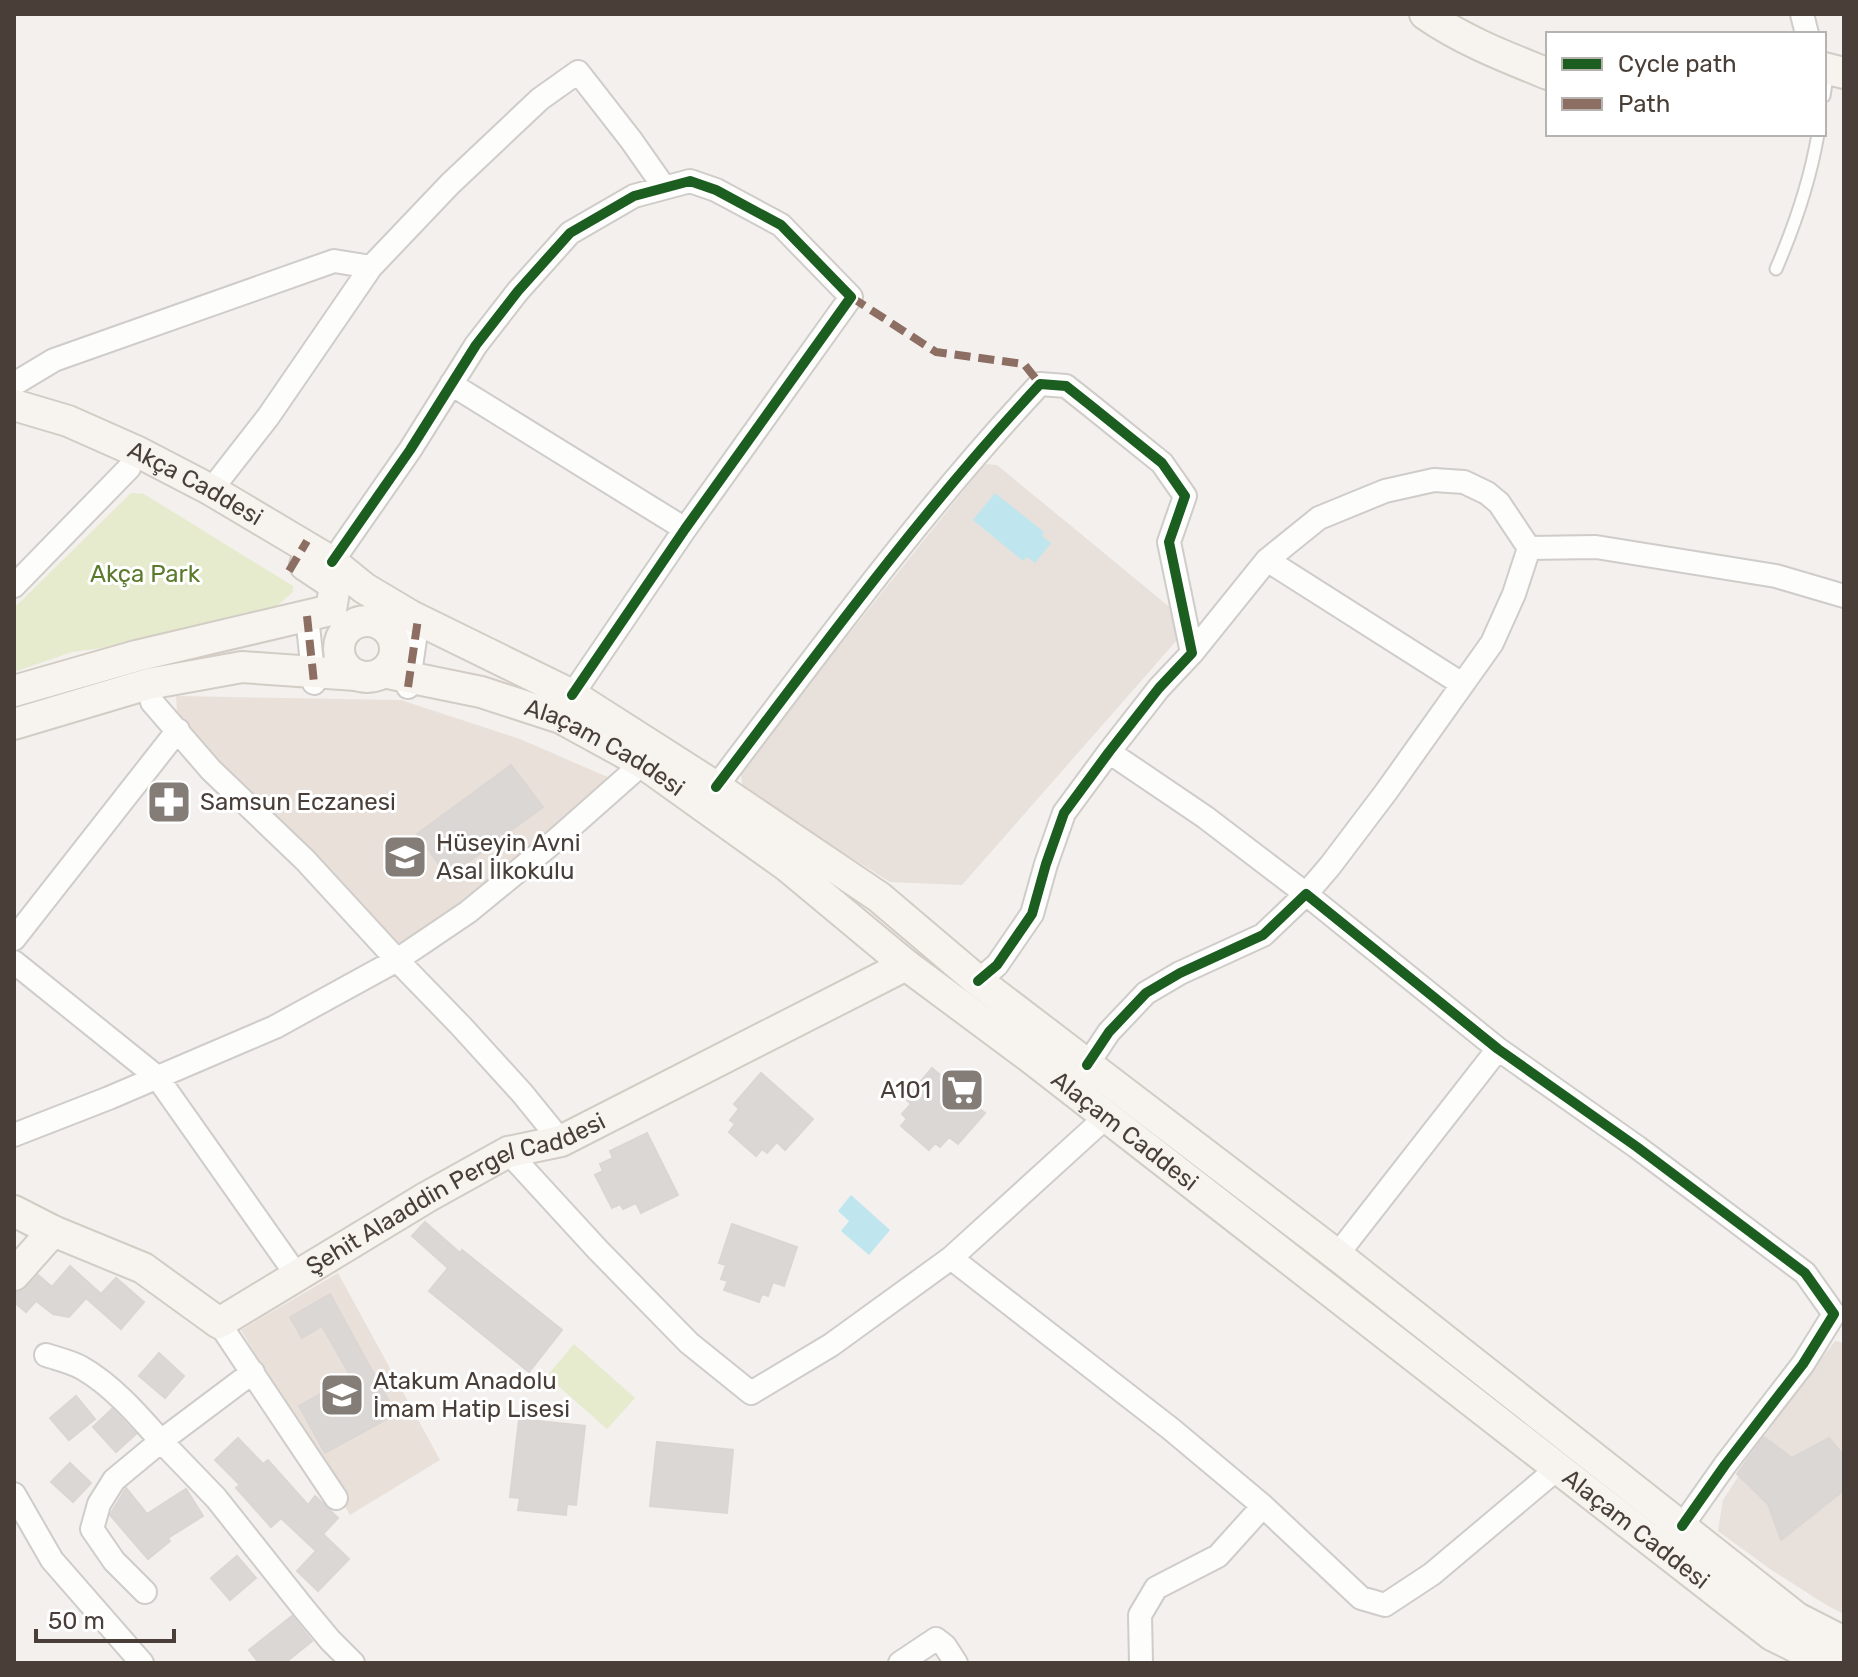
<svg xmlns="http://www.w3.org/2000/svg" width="1858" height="1677" font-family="Rubik,sans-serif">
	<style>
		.residential { fill: #e7e0db }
		.education { fill: #e9e1d9 }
		.green { fill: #e6ebce }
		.water { fill: #bfe6ee }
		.building { fill: #dbd7d4; stroke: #dbd6d3; stroke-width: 2 }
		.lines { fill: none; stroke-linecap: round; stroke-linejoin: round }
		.lane-casing { stroke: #cfccc9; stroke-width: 15 }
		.street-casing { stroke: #cfccc9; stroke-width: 26 }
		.secondary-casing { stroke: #d3ccc5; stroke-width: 34 }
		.lane { stroke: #fdfdfc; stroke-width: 11 }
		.street { stroke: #fdfdfc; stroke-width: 22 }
		.secondary { stroke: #f7f4f0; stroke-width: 30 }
		.quiet { stroke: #8d6e63; stroke-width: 8; stroke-dasharray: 16 8; stroke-linecap: butt }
		.cycleway-casing { stroke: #fff; stroke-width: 15 }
		.cycleway { stroke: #1b5e20; stroke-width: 10 }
		.labels { text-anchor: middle; stroke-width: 6; stroke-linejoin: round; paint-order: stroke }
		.street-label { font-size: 24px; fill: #493f38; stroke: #fff }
		.park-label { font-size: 24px; fill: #5b7a2c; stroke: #fff }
		.poi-label { font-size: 24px; fill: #493f38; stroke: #fff; text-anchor: start }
	</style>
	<rect width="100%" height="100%" fill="#f3f0ed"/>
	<path class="residential" d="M985 464 997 465 1178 614 1184 632 962 885 890 882 743 789 741 774 792 705Z
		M1835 1341 1844 1343V1614L1828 1606 1770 1569 1718 1531 1723 1500 1779 1414Z"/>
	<path class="education" d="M176 696 401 700 520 739 617 781 405 944 362 934 178 730Z
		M338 1273 440 1460 350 1515 241 1330Z"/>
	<path class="green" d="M131 493 144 494 293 586V592L273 609 139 643 72 652 14 672V608Z
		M574 1344 635 1398 607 1429 547 1376Z"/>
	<path class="water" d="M995 493 1044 532 1042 536 1051 543 1035 563 1027 557 1023 561 973 520Z
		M851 1195 890 1230 869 1255 841 1231 849 1221 838 1211Z"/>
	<path class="building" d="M511 765 543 807 448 877 417 834Z
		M932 1068 985 1113 958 1144 949 1137 940 1147 935 1143 929 1150 901 1126 907 1119 902 1114 911 1104 906 1099Z
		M761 1073 813 1119 785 1150 777 1142 767 1153 762 1149 756 1156 729 1132 735 1124 730 1120 739 1109 734 1104Z
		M647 1133 678 1195 641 1213 636 1203 623 1209 620 1204 612 1208 595 1175 603 1171 600 1164 613 1158 610 1151Z
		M425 1222 460 1253 462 1250 562 1330 529 1372 429 1291 448 1268 412 1236Z
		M732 1224 797 1247 784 1286 773 1282 768 1296 762 1294 759 1302 724 1290 728 1281 721 1279 726 1265 719 1263Z
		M70 1266 101 1294 116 1278 144 1302 121 1329 86 1298 69 1317 53 1314 36 1301 26 1312 14 1302V1293L20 1292 27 1287 38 1275 52 1287Z
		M330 1294 396 1414 325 1453 299 1406 351 1377 322 1326 302 1338 290 1317Z
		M159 1353 184 1376 165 1398 139 1376Z
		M76 1396 95 1419 69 1440 50 1418Z
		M112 1409 136 1434 116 1452 93 1427Z
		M519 1419 585 1426 576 1505 567 1504 566 1515 518 1510 520 1498 510 1497Z
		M1764 1437 1792 1458 1829 1438 1844 1456V1490L1781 1540 1768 1504 1737 1474Z
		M238 1438 263 1464 268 1460 308 1505 315 1496 338 1518 323 1534 349 1559 318 1591 297 1571 316 1551 281 1518 271 1527 236 1488 240 1485 215 1460Z
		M657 1442 733 1450 727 1513 650 1506Z
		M70 1463 91 1483 73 1502 51 1482Z
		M126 1488 147 1514 186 1489 203 1516 168 1538 170 1541 148 1559 110 1515Z
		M237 1556 256 1578 230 1600 211 1578Z
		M292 1616 312 1641 285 1663H259L249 1650Z"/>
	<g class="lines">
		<g class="lane-casing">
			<path id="lane" d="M1824 96 1828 70
				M1776 269C1795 225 1810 181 1818 134"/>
		</g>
		<g class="street-casing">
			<path id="street" d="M1802 14 1807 34
				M14 384 54 360 334 261 371 267
				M451 384 685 529
				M211 490 268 417 371 267 450 184 540 99 578 72 631 140 664 187
				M1267 560 1462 684
				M332 562 410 450 476 345 518 291 570 233 634 196 690 181 716 190 781 225 851 297 685 529 572 695
				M14 586 129 468
				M307 616 314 683
				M1192 653 1267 560 1319 518 1385 491 1434 480 1464 482 1487 493 1499 503 1529 548
				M148 684 152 702 211 770 305 860 397 960 461 1026 522 1093 561 1141
				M408 687 418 619
				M1109 752 1205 817 1306 894 1330 866 1386 792 1492 643 1514 594 1529 548 1596 547 1776 576 1844 596
				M716 787C820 650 923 509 1040 384L1066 386 1090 405 1162 463 1185 496 1169 542 1192 653 1159 688 1109 752 1064 813 1046 864 1032 914 997 965 978 981
				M14 939 178 730
				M14 962 157 1077 298 1277
				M1087 1065 1109 1032 1146 993 1180 973 1263 935 1306 894 1498 1049 1637 1147 1805 1273 1834 1314 1803 1364 1725 1465 1682 1526
				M14 1135 109 1098 275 1027 397 960 468 912 556 840 643 763
				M508 1152 598 1250 689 1343 751 1393 831 1345 951 1258 1106 1117
				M1337 1255 1498 1049
				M951 1258 1171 1429 1263 1506 1361 1598 1385 1605 1432 1574 1558 1468
				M219 1323 336 1498
				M46 1355C58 1359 72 1362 82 1368 112 1385 138 1415 161 1441L114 1480 99 1504 92 1529 114 1561 145 1592
				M253 1372 161 1441 216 1498 305 1610 330 1640 353 1663
				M14 1494 52 1560 142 1663
				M900 1663 936 1639 945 1646 956 1663
				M1141 1663 1140 1615 1156 1588 1218 1556 1263 1506"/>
		</g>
		<g class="secondary-casing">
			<g id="secondary">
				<path d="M1425 14C1462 40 1506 57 1548 74"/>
				<path d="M1824 68 1844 73"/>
				<path id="s1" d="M14 405 68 421 138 452 211 490 332 562 364 588 411 616 572 695 716 787 879 897 978 981 1337 1255 1797 1618 1844 1642"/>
				<path d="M305 565 335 585 331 610"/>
				<circle cx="367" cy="649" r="28"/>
				<path id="s2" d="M383 672 481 692 561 718 643 763 787 866 906 965 1035 1061 1772 1635 1828 1663"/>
				<path d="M14 691 136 656 331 610"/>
				<path d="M14 724 148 684 242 667 356 675"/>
				<path id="s3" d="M14 1211 53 1231 143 1268 219 1323 427 1197 508 1152 561 1141 906 965"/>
				<path d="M14 1275 53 1231"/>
			</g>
		</g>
		<use href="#lane" class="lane"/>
		<use href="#street" class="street"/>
		<use href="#secondary" class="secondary"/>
		<path class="quiet" d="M851 297 936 352 1024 364 1040 384
			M289 571 307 541
			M307 616 314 683
			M408 687 418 619"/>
		<g class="cycleway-casing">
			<path id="cycleway" d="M332 562 410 450 476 345 518 291 570 233 634 196 690 181 716 190 781 225 851 297 685 529 572 695
				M716 787C820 650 923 509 1040 384L1066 386 1090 405 1162 463 1185 496 1169 542 1192 653 1159 688 1109 752 1064 813 1046 864 1032 914 997 965 978 981
				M1087 1065 1109 1032 1146 993 1180 973 1263 935 1306 894 1498 1049 1637 1147 1805 1273 1834 1314 1803 1364 1725 1465 1682 1526"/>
		</g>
		<use href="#cycleway" class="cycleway"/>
	</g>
	<defs>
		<g id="pharmacy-square" transform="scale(2.3)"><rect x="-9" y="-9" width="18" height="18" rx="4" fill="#847d77" stroke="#fff"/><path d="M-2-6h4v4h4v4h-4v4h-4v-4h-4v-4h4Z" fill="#fff"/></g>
		<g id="school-square" transform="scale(2.3)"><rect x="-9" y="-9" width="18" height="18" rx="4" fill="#847d77" stroke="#fff"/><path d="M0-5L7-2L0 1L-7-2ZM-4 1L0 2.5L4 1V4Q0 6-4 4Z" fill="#fff"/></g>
		<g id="supermarket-square" transform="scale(2.3)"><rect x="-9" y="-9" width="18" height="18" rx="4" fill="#847d77" stroke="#fff"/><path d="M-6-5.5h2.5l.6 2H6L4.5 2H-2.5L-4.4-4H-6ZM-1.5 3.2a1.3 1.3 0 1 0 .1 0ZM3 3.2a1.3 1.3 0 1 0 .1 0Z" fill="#fff"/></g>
	</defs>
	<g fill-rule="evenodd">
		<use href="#pharmacy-square" x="169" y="802"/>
		<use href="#school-square" x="405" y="857"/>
		<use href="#supermarket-square" x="962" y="1090"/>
		<use href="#school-square" x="342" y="1395"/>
	</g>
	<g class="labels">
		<g class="street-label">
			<text dy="8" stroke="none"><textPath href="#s1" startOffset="198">Akça Caddesi</textPath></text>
			<text dy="8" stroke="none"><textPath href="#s2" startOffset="236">Alaçam Caddesi</textPath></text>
			<text dy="8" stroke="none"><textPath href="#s2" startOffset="884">Alaçam Caddesi</textPath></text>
			<text dy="8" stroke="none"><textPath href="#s3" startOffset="506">Şehit Alaaddin Pergel Caddesi</textPath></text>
			<text dy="8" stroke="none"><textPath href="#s2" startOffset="1532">Alaçam Caddesi</textPath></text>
		</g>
		<g class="park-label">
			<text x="145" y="582">Akça Park</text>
		</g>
		<g class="poi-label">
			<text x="200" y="810">Samsun Eczanesi</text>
			<text x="436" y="851">Hüseyin Avni<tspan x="436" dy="28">Asal İlkokulu</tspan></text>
			<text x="931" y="1098" text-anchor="end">A101</text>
			<text x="373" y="1389">Atakum Anadolu<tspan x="373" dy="28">İmam Hatip Lisesi</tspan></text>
		</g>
	</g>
	<rect width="1858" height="1677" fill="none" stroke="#493f38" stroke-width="32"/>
	<rect x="1546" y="32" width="280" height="104" fill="#ffffff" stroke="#b6b2af" stroke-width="2"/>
	<rect x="1562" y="58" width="40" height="12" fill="#1b5e20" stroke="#b6b2af" stroke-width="2"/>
	<text x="1618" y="72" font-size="24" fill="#493f38">Cycle path</text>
	<rect x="1562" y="98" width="40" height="12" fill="#8d6e63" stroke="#b6b2af" stroke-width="2"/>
	<text x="1618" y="112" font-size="24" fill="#493f38">Path</text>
	<path d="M36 1629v12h138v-12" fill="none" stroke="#493f38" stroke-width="4"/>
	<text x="48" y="1629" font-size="24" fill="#493f38" stroke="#ffffff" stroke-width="6" paint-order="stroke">50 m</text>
</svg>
